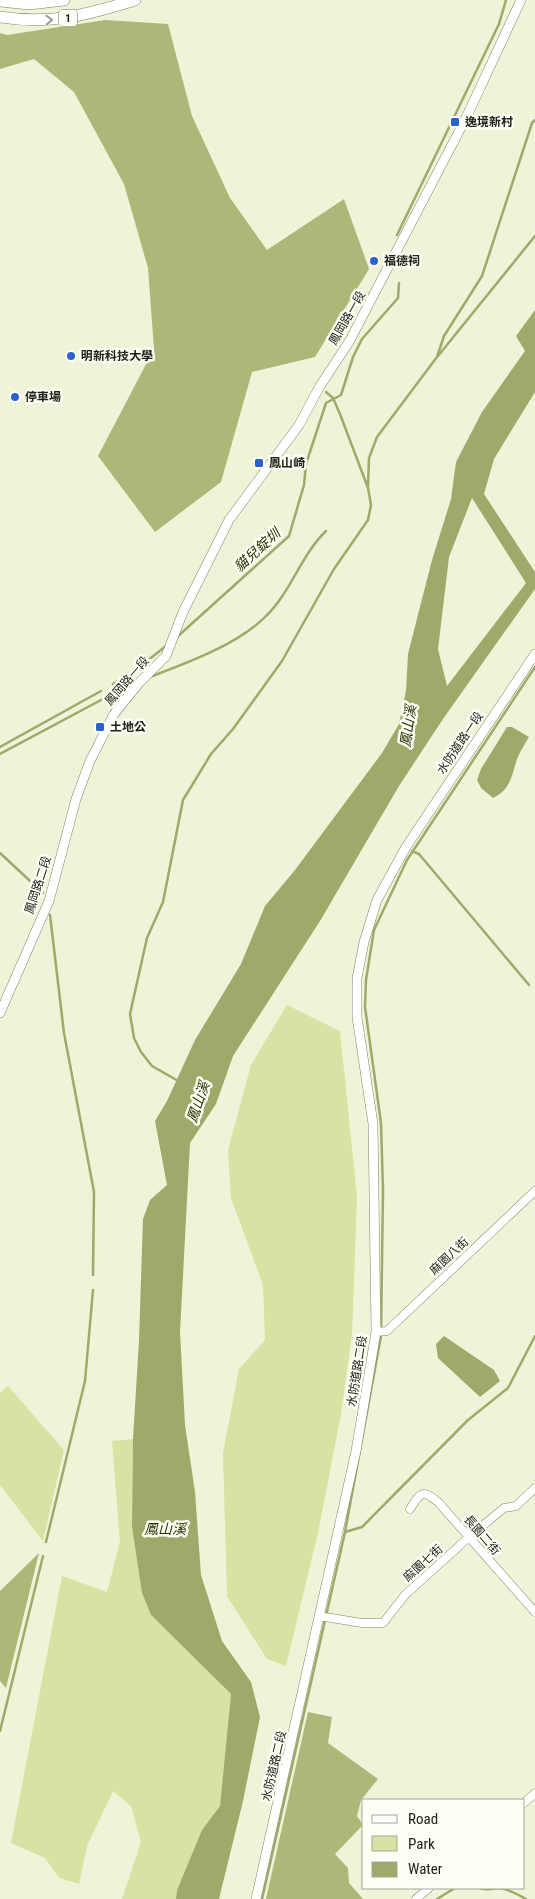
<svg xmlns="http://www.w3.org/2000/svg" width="535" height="1899" font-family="'Roboto Condensed','Noto Sans TC',sans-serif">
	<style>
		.green { fill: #d8e2a2 }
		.forest { fill: #adb777 }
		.water { fill: #a0a96a; fill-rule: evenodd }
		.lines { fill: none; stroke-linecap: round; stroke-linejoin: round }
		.stream { stroke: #a0a96a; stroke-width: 2.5 }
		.minor-casing { stroke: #7f8369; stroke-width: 9 }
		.tertiary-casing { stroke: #7f8369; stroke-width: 10 }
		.primary-casing { stroke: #7f8369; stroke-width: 12 }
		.minor { stroke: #fff; stroke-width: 8 }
		.tertiary { stroke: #fff; stroke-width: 9 }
		.primary { stroke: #fff; stroke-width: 11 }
		.oneway { stroke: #9b9c97 }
		.poi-dot { fill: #2c60cf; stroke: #fcfff3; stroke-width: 2 }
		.labels { text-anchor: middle; stroke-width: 5; stroke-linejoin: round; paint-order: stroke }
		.shield { fill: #fcfff3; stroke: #626459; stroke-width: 1 }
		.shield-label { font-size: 11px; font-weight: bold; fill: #202217 }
		.poi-label { font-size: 12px; font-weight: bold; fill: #202217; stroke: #fcfff3; text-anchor: start }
		.street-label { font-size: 12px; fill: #202217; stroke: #fcfff3 }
		.water-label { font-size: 14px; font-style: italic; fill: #2c3000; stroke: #fcfff3 }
	</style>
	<rect width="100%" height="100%" fill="#eef4d7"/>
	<path class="green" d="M287 1005 340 1031 357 1197 352 1334 341 1414 318 1533 286 1666 267 1659 227 1596 223 1453 239 1369 265 1340 263 1285 231 1198 228 1150 251 1065Z
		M8 1386 64 1450 43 1541 0 1485V1393Z
		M133 1439 132 1527 142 1593 151 1615 231 1694 220 1806 202 1830 177 1890 176 1899H122L141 1842 131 1806 113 1791 87 1846 79 1884 59 1878 45 1858 11 1843 62 1576 107 1592 120 1542 112 1441Z"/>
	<path class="forest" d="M105 20 168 24 192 116 230 198 267 250 344 199 369 269 315 357 252 372 221 482 155 532 98 456 154 349 148 268 124 184 74 92 34 59 0 69V33L7 35Z
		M39 1553 6 1688 0 1681V1591Z
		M308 1712 332 1717 328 1743 378 1779 361 1800 357 1816 363 1825 335 1854 348 1868 349 1883 363 1899H266Z"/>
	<path class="water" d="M535 310V392L494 459 484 494 535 572V589L443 719 399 786 320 921 233 1056 216 1104 190 1143 180 1332 185 1425 195 1492 201 1575 222 1641 251 1682 260 1717 243 1801 219 1899H176L177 1890 202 1830 220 1806 231 1694 151 1615 142 1593 132 1527 133 1439 139 1341 143 1219 150 1200 167 1185 155 1121 167 1101 195 1040 241 964 265 906 295 870 382 753 399 724 406 691 408 654 432 560 451 499 456 462 482 412 525 351 516 336ZM472 498 526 583 447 686 438 649 449 557Z
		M507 727H512L529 737C525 744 520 751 517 759 512 774 511 790 493 798L481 788 477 780 481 769Z
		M444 1336 494 1370 500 1381 480 1397 438 1358 436 1344Z"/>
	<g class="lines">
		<path class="stream" d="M397 235 499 24 506 0
			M438 356 535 236
			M368 486 369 458 377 437 437 357 444 336 482 276 532 123 535 120
			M177 637 289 536 304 485 306 464 326 403 341 395 353 357 362 339 398 298 399 283
			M135 671 167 645
			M150 677C187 663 239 644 266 616 291 592 301 555 326 531
			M113 684 126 676
			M0 747 101 691
			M0 754 131 684
			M412 851 419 854 529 985
			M0 853 43 893
			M50 915 64 1033 94 1192 93 1275
			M180 1082 152 1066 141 1052 134 1038 130 1014 147 938 163 902 183 800 211 754 233 729 282 661 334 569 368 520 371 505 368 488 340 414 333 398 326 392
			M345 1532 362 1527 468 1420 508 1388 535 1336
			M46 1542 85 1381 93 1290
			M0 1731 43 1556
			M479 1888C485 1891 492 1888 499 1888 509 1889 517 1894 526 1899
			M262 1899 345 1532 381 1336 383 1190 381 1123 365 1007 366 980 374 930 407 860 535 667
			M437 1899 455 1888"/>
		<g class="minor-casing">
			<path id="minor" d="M376 1332 387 1331 535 1191
				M410 1509C421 1492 422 1489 438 1502L535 1612
				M319 1616 362 1623H383L405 1595 468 1538 504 1508 516 1506 535 1488
				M524 1803 535 1793
				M416 1899 429 1888"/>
		</g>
		<g class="tertiary-casing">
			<path id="tertiary" d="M0 1013 49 901 76 799 90 761 114 714 139 683 166 656 183 612 229 520 299 425 320 386 349 342 466 118 521 0
				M256 1899 356 1451 376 1332 373 1124 357 1017V978L364 942 377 900 406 847 535 654"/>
		</g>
		<g class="primary-casing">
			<path id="primary" d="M0 1 29 4 64 0
				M0 17C50 25 87 15 135 0"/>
		</g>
		<use href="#minor" class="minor"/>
		<use href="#tertiary" class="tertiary"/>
		<use href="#primary" class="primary"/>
	</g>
	<defs><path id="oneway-chevron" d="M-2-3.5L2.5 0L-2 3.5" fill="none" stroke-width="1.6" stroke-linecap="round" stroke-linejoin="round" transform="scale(1.25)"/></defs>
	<use class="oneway" href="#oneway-chevron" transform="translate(49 20) rotate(-2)"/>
	<g class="poi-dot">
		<rect x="450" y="117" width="10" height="10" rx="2.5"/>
		<circle cx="374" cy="261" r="5"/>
		<circle cx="71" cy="356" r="5"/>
		<circle cx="15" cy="397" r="5"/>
		<rect x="254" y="458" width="10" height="10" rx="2.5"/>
		<rect x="95" y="722" width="10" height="10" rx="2.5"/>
	</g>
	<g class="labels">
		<rect class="shield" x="59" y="9.5" width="18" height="17" rx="4"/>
		<g class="shield-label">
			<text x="68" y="22">1</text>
		</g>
		<g class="poi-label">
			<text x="465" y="126">逸境新村</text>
			<text x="384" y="265">福德祠</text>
			<text x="81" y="360">明新科技大學</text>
			<text x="25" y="401">停車場</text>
			<text x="269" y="467">鳳山崎</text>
			<text x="110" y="731">土地公</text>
		</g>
		<g class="street-label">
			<text transform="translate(347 318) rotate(-60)" y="4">鳳岡路一段</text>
			<text transform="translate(127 681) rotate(-49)" y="4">鳳岡路一段</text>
			<text transform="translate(460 743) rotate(-56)" y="4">水防道路一段</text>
			<text transform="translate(38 885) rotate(-72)" y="4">鳳岡路二段</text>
			<text transform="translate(449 1256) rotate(-43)" y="4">麻園八街</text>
			<text transform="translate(357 1371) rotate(-81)" y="4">水防道路二段</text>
			<text transform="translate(482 1535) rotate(49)" y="4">長園二街</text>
			<text transform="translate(423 1563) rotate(-42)" y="4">麻園七街</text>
			<text transform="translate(274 1766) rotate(-77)" y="4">水防道路二段</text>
		</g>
		<g class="water-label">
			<text transform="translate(257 550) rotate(-42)" y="5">貓兒錠圳</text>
			<text transform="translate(408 726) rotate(-82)" y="5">鳳山溪</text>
			<text transform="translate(198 1102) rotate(-71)" y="5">鳳山溪</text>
			<text x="165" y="1534">鳳山溪</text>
		</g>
	</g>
	<rect x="362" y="1799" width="162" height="90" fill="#fcfff3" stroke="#a4a79b"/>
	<rect x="372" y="1815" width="25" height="8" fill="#ffffff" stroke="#a4a79b"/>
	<text x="408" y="1824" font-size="15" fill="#202217">Road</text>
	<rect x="372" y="1836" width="25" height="15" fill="#d8e2a2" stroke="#a4a79b"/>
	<text x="408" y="1849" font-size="15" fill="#202217">Park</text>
	<rect x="372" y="1862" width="25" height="15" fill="#a0a96a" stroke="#a4a79b"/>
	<text x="408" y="1874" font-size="15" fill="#202217">Water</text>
</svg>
